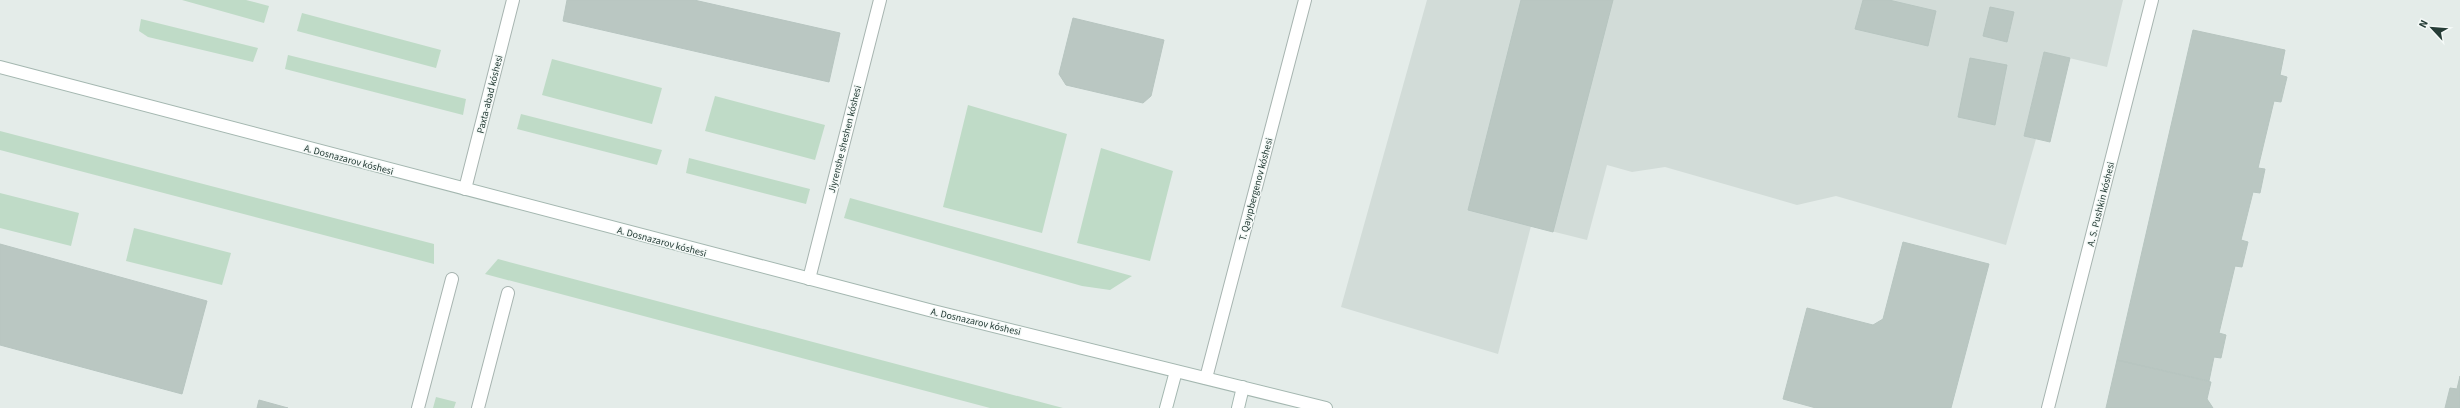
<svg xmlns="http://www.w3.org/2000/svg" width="2460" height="408" font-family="'Source Sans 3',sans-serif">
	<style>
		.built { fill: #d2dcd8 }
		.green { fill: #bfdbc7 }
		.building { fill: #bac7c2; stroke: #b7c5c0 }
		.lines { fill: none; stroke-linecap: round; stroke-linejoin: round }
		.pedestrian-casing { stroke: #a7b4b0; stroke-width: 14 }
		.minor-casing { stroke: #a7b4b0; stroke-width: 14 }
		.tertiary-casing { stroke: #a7b4b0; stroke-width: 14 }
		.secondary-casing { stroke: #a4b7b0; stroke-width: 14 }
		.pedestrian { stroke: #fff; stroke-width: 12 }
		.minor { stroke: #fff; stroke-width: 12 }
		.tertiary { stroke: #fff; stroke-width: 12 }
		.secondary { stroke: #fff; stroke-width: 12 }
		.labels { text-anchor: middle; stroke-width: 3; stroke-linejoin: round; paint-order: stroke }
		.street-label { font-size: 10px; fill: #253c36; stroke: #f4f9f7 }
	</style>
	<rect width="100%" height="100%" fill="#e4ece9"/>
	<path class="built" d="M1427 0H2123L2107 67 2044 52 2024 136 2036 139 2006 245 1836 196 1797 205 1665 167 1632 172 1607 165 1587 240 1531 226 1498 354 1341 307Z"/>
	<path class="green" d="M182 0H246L269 6 264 23Z
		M302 13 441 50 436 68 297 31Z
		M141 19 258 48 253 62 148 37 139 31Z
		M288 55 466 99 463 115 285 69Z
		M552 59 662 88 652 124 542 95Z
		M715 96 825 125 815 160 705 131Z
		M968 105 1067 134 1042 233 943 207Z
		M521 114 662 150 657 165 517 129Z
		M0 131 434 244V264L0 150Z
		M1101 148 1173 171 1150 261 1077 243Z
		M689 158 810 189 806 204 686 173Z
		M0 193 79 213 71 246 0 228Z
		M850 198 1132 276 1110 290 1082 286 844 218Z
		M134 228 231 253 222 285 126 261Z
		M498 259 1063 408H990L485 274Z
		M436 397 456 402 454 408H433Z"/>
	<path class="building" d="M567 0H694L840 33 829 82 563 21Z
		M1521 0H1613L1553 232 1468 210Z
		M1863 0H1889L1936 11 1928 46 1855 29Z
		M1990 7 2014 12 2007 42 1983 36Z
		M1073 18 1164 40 1151 96 1143 103 1066 85 1059 74Z
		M2193 30 2285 50 2280 75 2287 77 2281 102 2274 101 2258 168 2265 169 2260 193 2253 192 2241 240 2248 242 2242 267 2235 266 2219 333 2226 335 2221 358 2214 357 2209 381 2117 360Z
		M2044 52 2070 58 2050 142 2024 136Z
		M1970 58 2007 65 1995 125 1958 117Z
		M1903 242 1989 264 1951 408H1816L1783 399 1807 308 1873 325 1883 319Z
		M0 244 207 301 182 394 0 345Z
		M2117 360 2211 382 2207 399 2213 408H2106Z
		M2460 376V408H2445L2450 388 2457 389Z
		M259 400 288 408H257Z"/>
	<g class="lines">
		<g class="pedestrian-casing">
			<path id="pedestrian" d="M418 408 452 279
				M478 408 508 293"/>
		</g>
		<g class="minor-casing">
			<path id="minor" d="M465 189 513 0
				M809 279 880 0
				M2048 408 2152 0"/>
		</g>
		<g class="tertiary-casing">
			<path id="tertiary" d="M1206 378 1305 0"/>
		</g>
		<g class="secondary-casing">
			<path id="secondary" d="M0 67 929 310 1326 408
				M1166 408 1176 371
				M1238 408 1243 387"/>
		</g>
		<use href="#pedestrian" class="pedestrian"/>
		<use href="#minor" class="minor"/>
		<use href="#tertiary" class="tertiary"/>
		<use href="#secondary" class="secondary"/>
	</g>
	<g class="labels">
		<g class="street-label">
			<text transform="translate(489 94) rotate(-76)" y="4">Paxta-abad kóshesi</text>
			<text transform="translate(844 139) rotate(-76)" y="4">Jiyrenshe sheshen kóshesi</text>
			<text transform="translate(349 159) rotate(15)" y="4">A. Dosnazarov kóshesi</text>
			<text transform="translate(1255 189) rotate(-75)" y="4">T. Qayıpbergenov kóshesi</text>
			<text transform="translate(2100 204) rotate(-76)" y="4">A. S. Pushkin kóshesi</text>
			<text transform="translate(662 241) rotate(15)" y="4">A. Dosnazarov kóshesi</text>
			<text transform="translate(976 321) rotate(13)" y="4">A. Dosnazarov kóshesi</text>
		</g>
	</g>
	<g transform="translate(2432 28) rotate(296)" stroke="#f4f9f7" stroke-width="3" paint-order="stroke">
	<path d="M0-3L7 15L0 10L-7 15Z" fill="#253c36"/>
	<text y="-6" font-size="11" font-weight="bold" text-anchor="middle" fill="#253c36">N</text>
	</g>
</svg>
